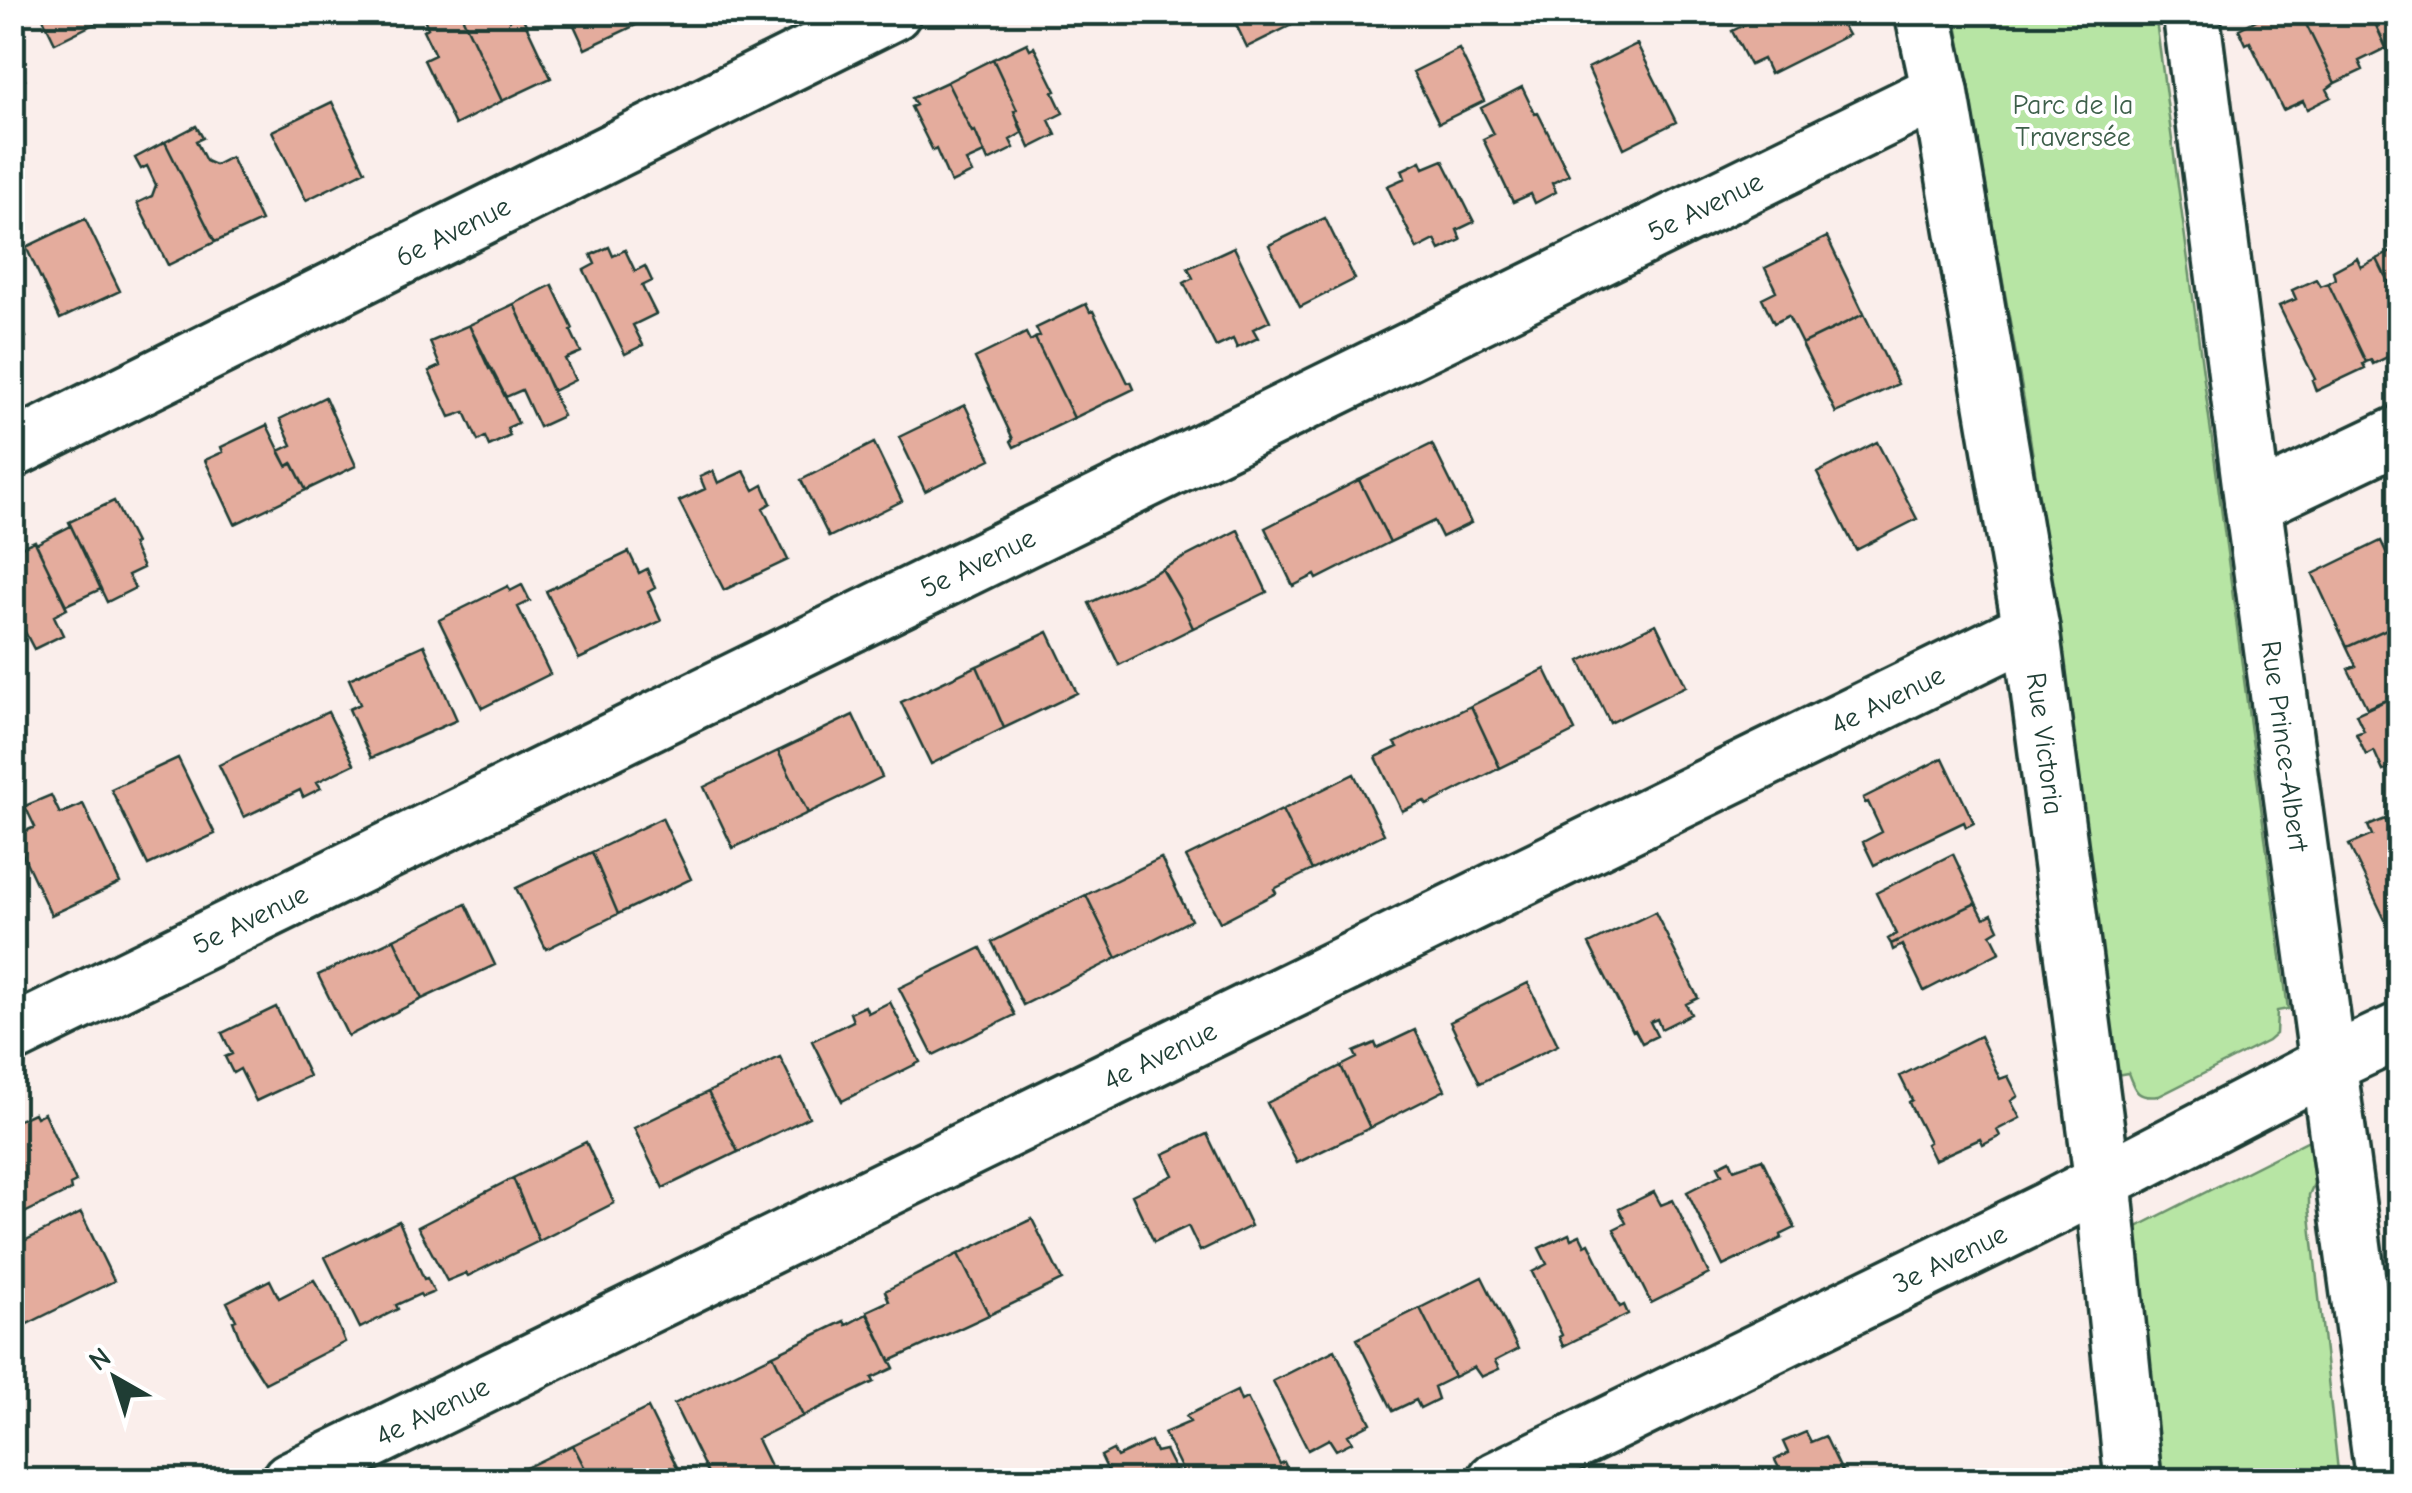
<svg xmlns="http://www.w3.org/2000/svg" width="2412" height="1493" font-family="'Comic Neue',sans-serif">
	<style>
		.green { fill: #b7e5a4; stroke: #6b916c; stroke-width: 2.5 }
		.building { fill: #e4ac9d; stroke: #1f3d34; stroke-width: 2.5 }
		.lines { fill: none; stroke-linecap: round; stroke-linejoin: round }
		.minor-casing { stroke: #1f3d34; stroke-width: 62 }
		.minor { stroke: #fff; stroke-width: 55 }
		.labels { text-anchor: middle; stroke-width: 8; stroke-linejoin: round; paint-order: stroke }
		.park-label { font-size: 28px; fill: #3d5f4a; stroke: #fff }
		.street-label { font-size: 28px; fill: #1f3d34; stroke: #fff }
	</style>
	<rect width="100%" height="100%" fill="#faeeeb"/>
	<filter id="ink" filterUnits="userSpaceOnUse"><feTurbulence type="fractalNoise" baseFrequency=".01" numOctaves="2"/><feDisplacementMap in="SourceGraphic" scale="20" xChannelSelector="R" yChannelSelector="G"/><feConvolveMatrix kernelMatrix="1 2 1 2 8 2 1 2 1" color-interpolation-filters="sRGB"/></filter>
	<g filter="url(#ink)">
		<path class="green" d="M1955 13H2155L2288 1009 2277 1011 2276 1034 2268 1041 2159 1096C2138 1099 2135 1092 2128 1073L2116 1075 2075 740 2027 417Z
			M2315 1137 2319 1172 2309 1195V1206L2339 1480H2163L2135 1228Z"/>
		<path class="building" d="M40 12H118L55 43Z
			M413 12H460L502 101 455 125 424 60 435 55 423 30 428 28 423 16 416 19Z
			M460 12H506L510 20 521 14 551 78 502 101Z
			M568 12H636L630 15 636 25 585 49Z
			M1230 12H1318L1247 47Z
			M1757 12H1850L1852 15 1840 21 1848 35 1770 74 1763 59 1750 65 1732 31 1746 24 1743 19Z
			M2262 12H2300L2335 83 2327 89 2331 97 2307 109 2303 101 2283 110 2250 42 2246 44 2239 29 2262 17 2260 13Z
			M2300 12H2370L2386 48 2359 61 2363 70 2335 83Z
			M2370 12H2400V53L2391 57Z
			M1027 43 1030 49 1034 47 1056 91 1053 92 1063 113 1049 120 1056 135 1030 148 1014 111 1017 110 993 59Z
			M1637 44 1676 122 1624 148 1588 68Z
			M1459 49 1484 101 1439 123 1413 72Z
			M12 54 25 80 12 86Z
			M993 59 1017 110 1014 111 1022 133 1010 140 1014 148 988 161 975 131 972 132 947 82Z
			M947 82 972 132 975 131 984 153 966 161 972 173 951 183 936 149 933 151 911 107 916 105 912 98Z
			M1522 87 1535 114 1538 113 1569 175 1552 183 1556 192 1535 203 1531 194 1513 202 1483 139 1494 134 1481 108Z
			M332 102 365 171 306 200 272 131Z
			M196 126 203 138 196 141 206 161 215 165 231 157 261 221 215 242 165 142Z
			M165 142 215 242 168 265 137 203 152 196 156 185 147 166 141 169 135 158Z
			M1443 160 1474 222 1457 230 1461 240 1440 250 1435 240 1417 249 1387 186 1405 178 1402 170 1421 161 1424 168Z
			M1325 218 1355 279 1300 307 1269 245Z
			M85 219 120 291 60 319 26 247Z
			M1827 237 1864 314 1802 344 1788 316 1774 323 1762 298 1776 291 1765 268Z
			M2400 238V306L2377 259 2393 251 2389 243Z
			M609 247 613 256 625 250 635 271 645 266 652 281 642 286 656 314 633 325 643 345 625 354 584 270 595 264 591 255Z
			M1234 247 1270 321 1253 329 1258 338 1237 348 1233 339 1216 347 1184 283 1193 278 1188 268Z
			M2357 258 2361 267 2377 259 2400 306V351L2373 364 2371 360 2366 362 2328 283 2335 279 2333 271Z
			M2316 279 2320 286 2328 283 2366 362 2363 364 2365 368 2316 391 2312 380 2315 379 2279 306 2296 299 2292 290Z
			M552 285 573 329 571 331 581 352 565 359 575 380 553 391 532 349 534 348 514 304Z
			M514 304 563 416 539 427 522 390 506 397 491 368 489 369 469 325Z
			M1086 304 1090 312 1093 311 1128 383 1131 382 1134 389 1074 418 1035 338 1040 336 1036 328Z
			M12 308 26 337 12 343Z
			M1864 314 1898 384 1836 413 1802 344Z
			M469 325 518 423 507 428 510 436 489 446 485 437 478 441 465 412 450 417 429 371 440 366 430 342Z
			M1026 333 1030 341 1035 338 1074 418 1014 447 1011 441 1013 439 975 358Z
			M325 397 356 466 306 490 293 464 287 466 279 451 292 445 280 419Z
			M965 405 991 459 925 491 899 437Z
			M267 425 287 466 292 463 306 490 235 524 205 460 223 452 221 447Z
			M1877 442 1917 519 1856 550 1817 473Z
			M874 443 902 501 829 537 801 480Z
			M1432 444 1471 523 1442 537 1434 521 1390 542 1359 480Z
			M713 471 718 483 744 471 754 490 763 485 771 503 763 508 788 560 724 590 679 501 705 489 700 477Z
			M1359 480 1390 542 1317 579 1315 575 1293 586 1265 528Z
			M114 501 135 543 132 544 143 568 128 575 135 588 107 602 69 522Z
			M71 526 101 589 66 605 36 544Z
			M1238 530 1267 592 1193 628 1179 598 1162 569Z
			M35 541 67 609 54 616 63 635 34 649 12 607V551Z
			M2381 541 2400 582V623L2347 647 2313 574Z
			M629 552 639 573 647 569 655 588 648 592 661 621 579 659 546 591Z
			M1162 569 1179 598 1193 628 1119 665 1089 603Z
			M522 585 530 601 518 607 550 674 482 708 439 620 508 586 510 591Z
			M2400 623V694L2367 708 2348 669 2356 666 2347 647Z
			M1656 624 1686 686 1610 723 1580 661Z
			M1048 632 1077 693 1004 728 977 666Z
			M424 645 457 720 371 758 349 709 360 704 349 679Z
			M977 666 1004 728 931 764 901 702Z
			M1545 669 1575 731 1500 768 1471 706Z
			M2400 694V763L2383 771 2374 751 2366 755 2356 734 2364 731 2356 714Z
			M1471 706 1500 768 1427 805 1424 801 1402 811 1376 757 1398 747 1395 743Z
			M328 712 354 764 317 782 321 788 303 797 300 790 244 817 219 765Z
			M853 715 882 777 808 813 778 751Z
			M778 751 808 813 733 848 704 787Z
			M178 758 215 834 148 865 111 789Z
			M1943 758 1974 823 1966 827 1964 822 1874 865 1863 842 1882 832 1868 802 1865 803 1863 798Z
			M1354 774 1384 834 1312 870 1282 810Z
			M51 795 60 814 83 804 120 883 51 915 14 836 35 827 25 806Z
			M1282 810 1312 870 1274 889 1276 893 1220 922 1186 857Z
			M662 818 691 879 618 914 592 852Z
			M2385 819 2389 827 2398 822 2400 826V921L2390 926 2387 924 2349 845 2372 835 2368 826Z
			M592 852 618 914 546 949 516 888Z
			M1953 854 1976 903 1891 944 1888 939 1896 934 1876 893Z
			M1161 858 1191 920 1117 958 1086 895Z
			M1086 895 1117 958 1023 1005 992 942Z
			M1976 903 1984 918 1992 914 1999 929 1991 934 2000 952 1924 991 1902 945 1893 950 1891 944Z
			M466 904 495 965 422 999 394 939Z
			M1655 912 1698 998 1686 1004 1691 1014 1661 1029 1657 1019 1650 1022 1657 1036 1642 1043 1635 1030 1633 1031 1589 944Z
			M394 939 422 999 348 1036 318 975Z
			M981 948 1015 1015 933 1055 899 988Z
			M1528 983 1558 1045 1480 1083 1450 1022Z
			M890 1002 920 1062 842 1101 812 1041 853 1021 850 1013 865 1006 868 1013Z
			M276 1007 309 1076 256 1101 240 1069 233 1073 225 1057 232 1054 222 1033Z
			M1415 1030 1445 1090 1370 1128 1341 1066 1357 1058 1354 1052 1375 1043 1377 1048Z
			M1980 1036 2000 1079 2008 1076 2018 1096 2011 1101 2020 1118 1997 1130 2000 1136 1983 1145 1980 1139 1934 1160 1926 1144 1929 1142 1910 1105 1909 1102 1912 1100 1900 1076Z
			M780 1057 809 1117 738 1152 708 1092Z
			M1341 1066 1370 1128 1297 1163 1267 1103Z
			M708 1092 738 1152 663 1188 634 1128Z
			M34 1113 36 1117 44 1113 76 1182 70 1185 71 1190 12 1219V1123Z
			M1207 1134 1251 1226 1200 1251 1188 1226 1154 1242 1132 1195 1173 1175 1163 1154Z
			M586 1142 614 1203 539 1241 513 1178Z
			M1762 1159 1795 1228 1781 1235 1782 1238 1723 1266 1687 1192 1722 1174 1718 1166 1730 1160 1734 1169Z
			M513 1178 539 1241 468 1276 466 1273 447 1281 418 1227Z
			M1654 1192 1661 1205 1673 1200 1709 1274 1651 1303 1614 1229 1626 1223 1619 1209Z
			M81 1213 114 1281 13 1331 12 1247Z
			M1032 1219 1062 1280 989 1315 958 1254Z
			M399 1221 424 1279 427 1278 434 1292 422 1297 420 1294 396 1305 398 1309 360 1328 325 1257Z
			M1569 1234 1571 1239 1580 1235 1585 1245 1589 1243 1620 1307 1624 1305 1628 1314 1563 1346 1559 1337 1562 1335 1532 1272 1547 1264 1539 1248Z
			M958 1254 989 1315 890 1361 867 1311 889 1301 885 1291Z
			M1482 1277 1518 1349 1495 1361 1499 1369 1481 1377 1474 1367 1454 1377 1420 1308Z
			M270 1280 279 1298 314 1280 330 1306 345 1342 265 1383 244 1350 233 1321 236 1320 227 1302Z
			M1420 1308 1454 1377 1434 1387 1438 1399 1420 1408 1416 1400 1393 1411 1357 1339Z
			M867 1314 894 1368 872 1378 874 1382 803 1416 773 1355 844 1321 846 1325Z
			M1335 1350 1371 1423 1348 1435 1352 1442 1336 1450 1329 1439 1308 1450 1273 1381Z
			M773 1355 803 1416 757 1439 772 1470 751 1480H711L674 1404Z
			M1237 1391 1241 1401 1247 1398 1280 1464 1284 1462 1291 1477 1284 1480H1187L1164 1433 1190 1422 1186 1416Z
			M648 1408 678 1469 655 1480H591L573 1445Z
			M1806 1432 1811 1442 1825 1436 1846 1480H1785L1775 1460 1788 1453 1783 1442Z
			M1151 1441 1156 1452 1165 1450 1180 1480H1107L1106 1477 1110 1475 1101 1456 1113 1450 1117 1457Z
			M573 1445 591 1480H501Z"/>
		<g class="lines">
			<g class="minor-casing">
				<g id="minor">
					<path id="s1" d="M1923 12 1940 91 2031 629 2103 1183 2133 1480"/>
					<path id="s2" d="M2191 12 2253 504 2384 1480"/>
					<path id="s3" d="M12 450 893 12"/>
					<path d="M2253 504 2400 434"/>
					<path id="s4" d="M12 1035 1940 91"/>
					<path id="s5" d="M290 1480 2031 629"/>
					<path id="s6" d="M1496 1480 2048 1210 2327 1065 2400 1031"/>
				</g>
			</g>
			<use href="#minor" class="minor"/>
		</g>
	</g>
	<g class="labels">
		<g class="park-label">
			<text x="2073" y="114">Parc de la<tspan x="2073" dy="32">Traversée</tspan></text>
		</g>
		<g class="street-label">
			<text dy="10" stroke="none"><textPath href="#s4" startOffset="1885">5e Avenue</textPath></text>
			<text dy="10" stroke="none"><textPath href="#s3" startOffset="492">6e Avenue</textPath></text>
			<text dy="10" stroke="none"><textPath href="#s4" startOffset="1075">5e Avenue</textPath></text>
			<text dy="10" stroke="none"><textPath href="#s5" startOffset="1778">4e Avenue</textPath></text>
			<text dy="10" stroke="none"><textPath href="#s1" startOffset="742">Rue Victoria</textPath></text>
			<text dy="10" stroke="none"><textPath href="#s2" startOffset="740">Rue Prince-Albert</textPath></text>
			<text dy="10" stroke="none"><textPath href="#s4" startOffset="265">5e Avenue</textPath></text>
			<text dy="10" stroke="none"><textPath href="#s5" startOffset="968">4e Avenue</textPath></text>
			<text dy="10" stroke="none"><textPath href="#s6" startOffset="505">3e Avenue</textPath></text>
			<text dy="10" stroke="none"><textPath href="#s5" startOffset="158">4e Avenue</textPath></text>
		</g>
	</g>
	<rect width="2412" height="1493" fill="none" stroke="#fff" stroke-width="50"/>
	<rect x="25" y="25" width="2362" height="1443" fill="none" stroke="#1f3d34" stroke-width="4" filter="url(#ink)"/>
	<g transform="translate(115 1378) rotate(321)" stroke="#ffffff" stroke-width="8" paint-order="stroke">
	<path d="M0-8L18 38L0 25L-18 38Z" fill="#1f3d34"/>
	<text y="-15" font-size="28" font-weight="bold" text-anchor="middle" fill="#1f3d34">N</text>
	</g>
</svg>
